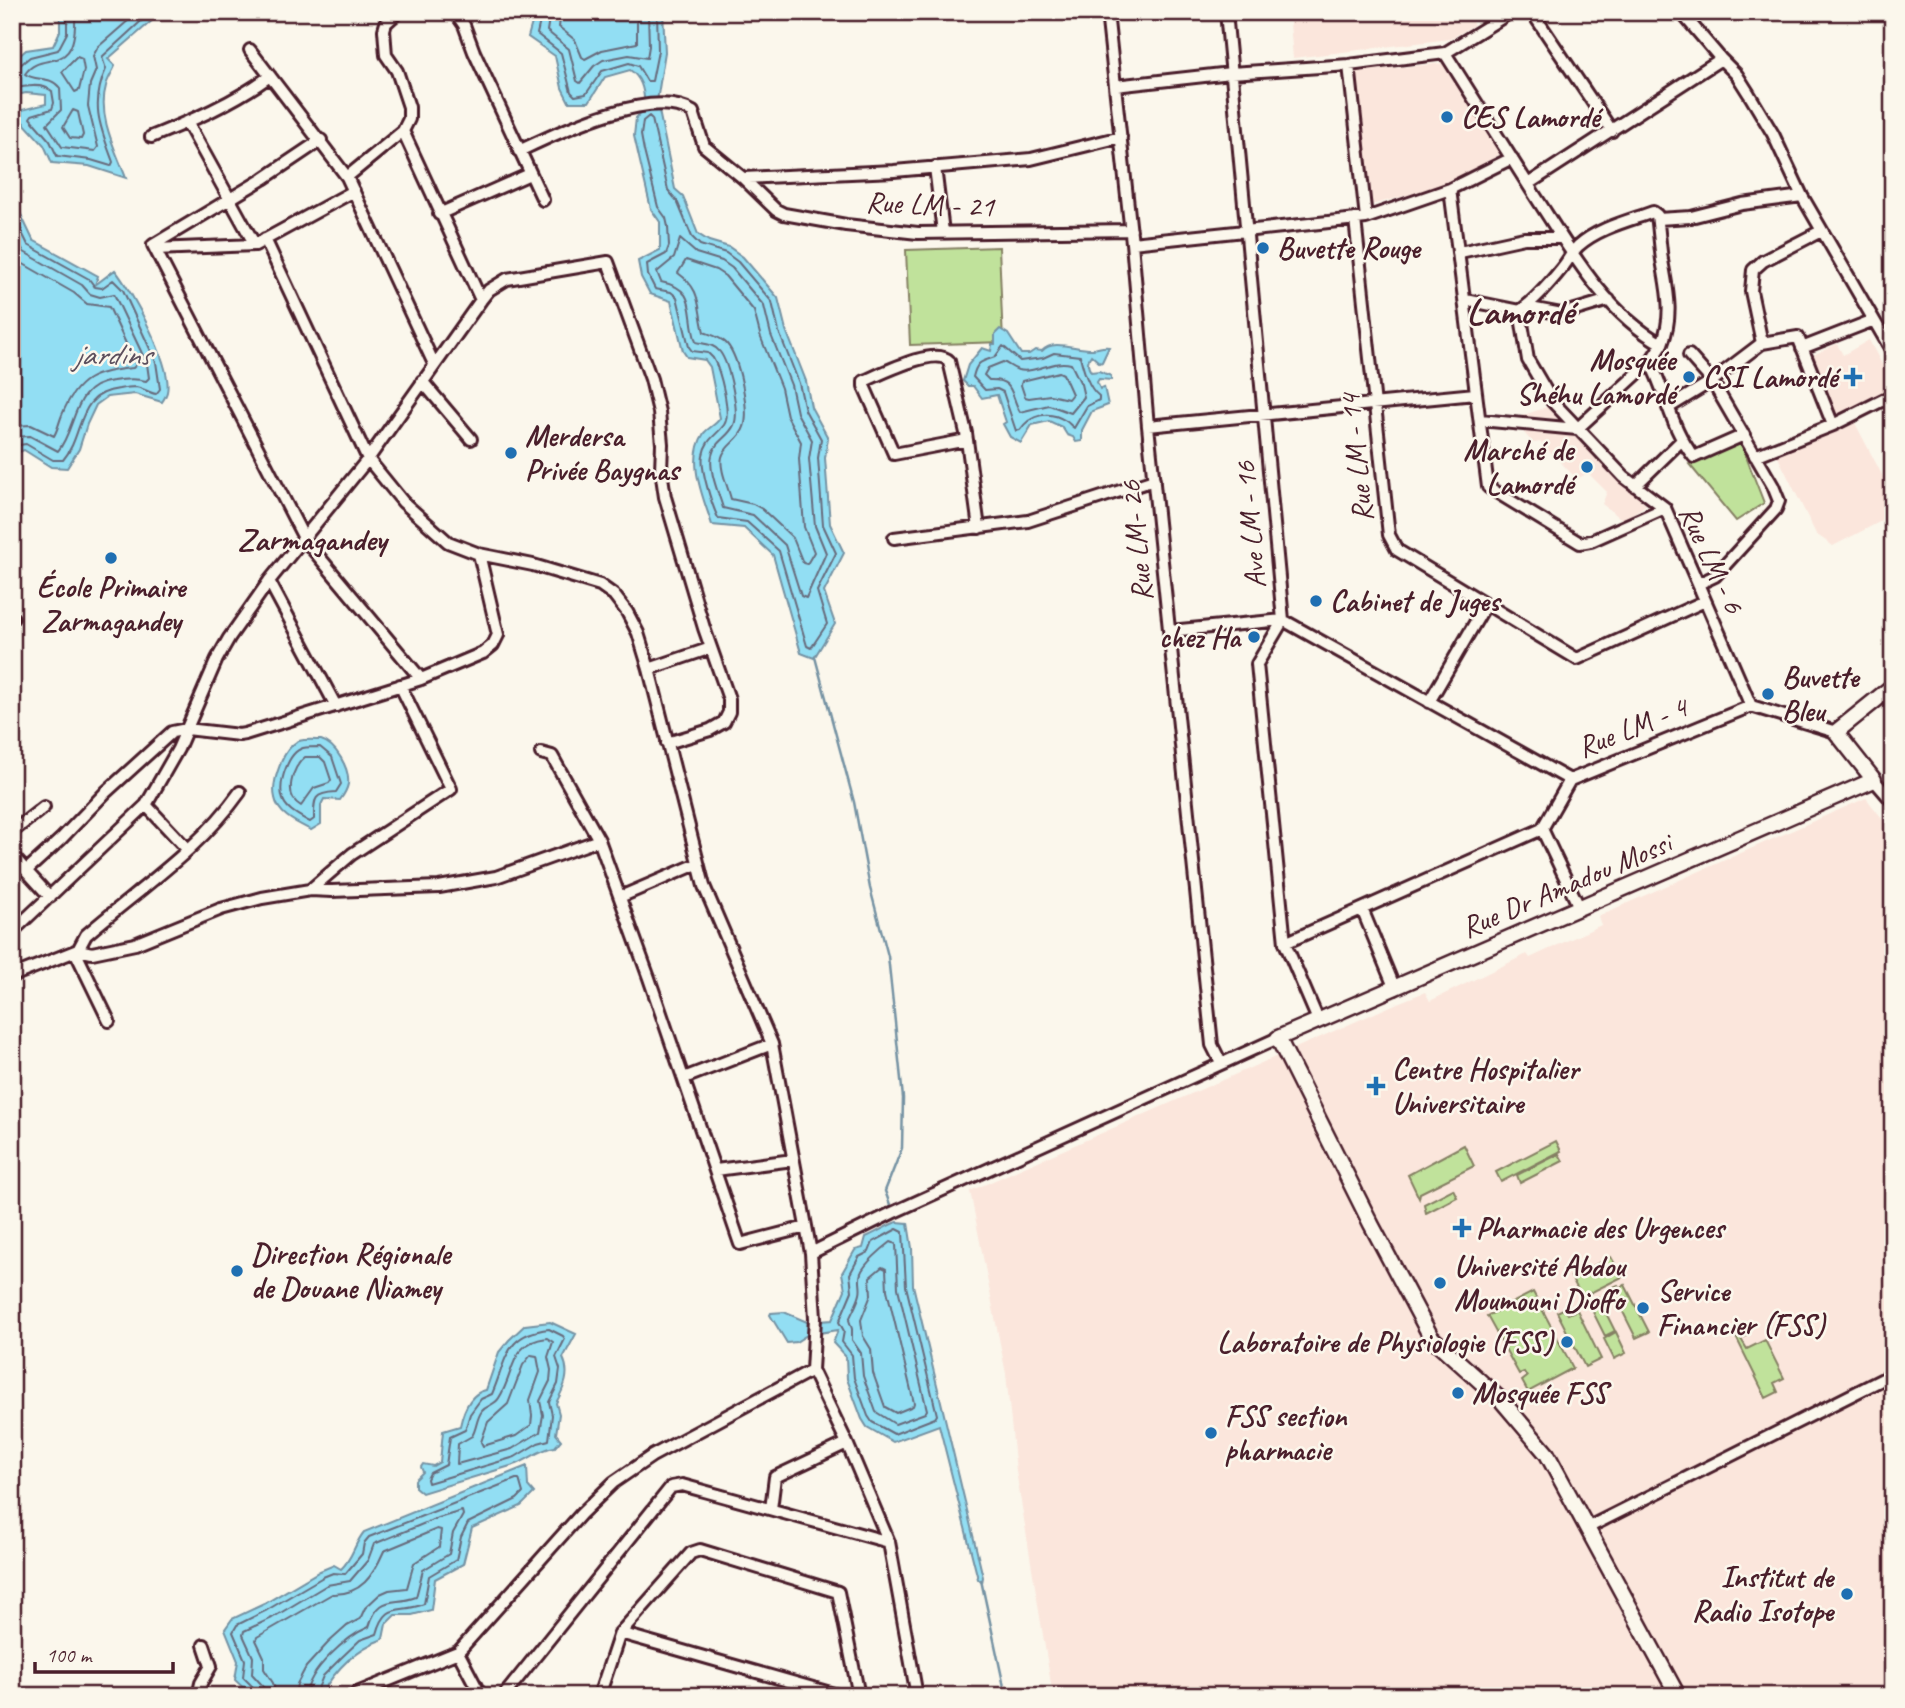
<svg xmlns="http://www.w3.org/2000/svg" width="1905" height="1708" font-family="Caveat,sans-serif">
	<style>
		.built { fill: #fbe6dc }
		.green { fill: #c0e29b; stroke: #858063; stroke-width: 2 }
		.water { fill: #92def3; stroke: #7592a3; stroke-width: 2 }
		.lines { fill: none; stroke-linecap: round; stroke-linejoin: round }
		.shore { stroke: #676b7b; stroke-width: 2 }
		.stream { stroke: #7592a3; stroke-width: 2.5 }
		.minor-casing { stroke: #4a1f2b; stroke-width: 16 }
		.tertiary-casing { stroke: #4a1f2b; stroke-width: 19 }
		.minor { stroke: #fbf7ec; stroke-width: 10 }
		.tertiary { stroke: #fbf7ec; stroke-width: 14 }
		.poi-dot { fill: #1f6fb2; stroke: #fbf7ec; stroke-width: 2.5 }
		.labels { text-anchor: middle; stroke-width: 5; stroke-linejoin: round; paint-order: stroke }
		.poi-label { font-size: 30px; font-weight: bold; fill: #4a1f2b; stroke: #fbf7ec; text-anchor: start }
		.street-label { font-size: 30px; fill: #4a1f2b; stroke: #fbf7ec }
		.water-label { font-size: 32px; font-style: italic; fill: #5c4f5d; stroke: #fbf7ec }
		.neighbourhood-label { font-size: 32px; font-weight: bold; fill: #4a1f2b; stroke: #fbf7ec }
		.district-label { font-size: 37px; font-weight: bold; fill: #4a1f2b; stroke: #fbf7ec }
	</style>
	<rect width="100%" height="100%" fill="#fbf7ec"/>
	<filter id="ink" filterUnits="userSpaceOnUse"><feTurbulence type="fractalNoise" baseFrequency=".0143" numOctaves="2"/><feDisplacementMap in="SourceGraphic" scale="14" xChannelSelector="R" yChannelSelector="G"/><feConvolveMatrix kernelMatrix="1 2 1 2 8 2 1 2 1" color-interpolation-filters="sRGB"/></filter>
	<g filter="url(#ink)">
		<path class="built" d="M1289 12H1465L1474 25 1450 39 1293 58Z
			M1445 63 1500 154 1454 183 1367 206 1351 72Z
			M1869 340 1893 385V389L1837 419 1809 357 1837 344 1843 355Z
			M1549 406 1646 505 1623 520 1602 504 1607 492 1588 473 1577 479 1540 442 1533 443 1519 427 1516 418Z
			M1855 423 1893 496V515L1833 546 1816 534 1777 455Z
			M1866 798 1893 832V1696H1053L1016 1471 1006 1374 970 1191 1400 1002 1425 992 1430 1001 1527 954 1530 958 1601 925 1598 916Z"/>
		<path class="green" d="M999 247 1003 342 910 345 906 250Z
			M1740 441 1764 503 1736 521 1689 464Z
			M1556 1141 1561 1151 1501 1182 1496 1172Z
			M1464 1145 1474 1166 1420 1193 1419 1198 1408 1175Z
			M1559 1154 1563 1161 1520 1183 1517 1175Z
			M1453 1189 1457 1197 1426 1213 1424 1204Z
			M1611 1257 1622 1277 1582 1297 1571 1277Z
			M1618 1285 1620 1288 1625 1285 1649 1332 1636 1338 1611 1288Z
			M1533 1292 1573 1368 1528 1392 1522 1381 1527 1377 1524 1372 1519 1374 1487 1316Z
			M1598 1297 1615 1331 1605 1336 1588 1302Z
			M1565 1308 1568 1314 1577 1310 1601 1359 1585 1367 1557 1312Z
			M1616 1332 1626 1353 1614 1359 1604 1339Z
			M1745 1333 1746 1336 1741 1339 1747 1349 1765 1340 1784 1378 1774 1383 1778 1392 1766 1398 1736 1337Z"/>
		<path class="water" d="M60 12H162L108 59 115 66C112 73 107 80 106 86 97 116 116 151 126 178L89 166 52 163 44 145 21 120 22 110 46 104V95L26 93 12 96V62L26 50 53 46 60 31Z
			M535 12H663L665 52 657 101 675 189 683 196 698 234 709 241 729 247 743 257 778 298 786 330 806 381 811 407 828 438 825 458 830 524 844 553 824 592 835 624 814 658 801 653 773 555 744 528 712 525C703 496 686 461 704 433 709 427 716 425 720 418L710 367 705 360 687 357 683 351 671 301 650 294 641 277 638 261 660 250V222L651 209 634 136 636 118 644 109C645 95 643 79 630 70L605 77 589 102H569L562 88 555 56 528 37Z
			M12 196 33 240 98 276 95 285 115 270C132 291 173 366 167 392 166 396 164 399 162 402L135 394 107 397 96 405 87 424 79 449 67 468 51 467 24 450 16 453 12 452Z
			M1000 329 1008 334 1021 354H1029L1035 350 1042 351C1054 338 1076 350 1093 349 1100 348 1102 346 1109 347L1102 362 1100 363 1091 355C1087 360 1087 366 1091 372L1099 371 1111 376V380L1099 379 1097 382 1100 389 1104 387 1108 405 1092 411 1082 430V441L1076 442 1073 437 1067 435 1062 427 1049 421 1032 425 1021 443 1010 437 1003 424 1006 422 997 395 982 398 973 386H968L963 381 968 365 982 348 991 351 992 344H995V334Z
			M321 740C336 744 350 769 348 784 347 790 343 796 340 800L324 799 321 805V824L311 830C297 823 278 815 275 798 271 783 283 747 299 741 305 739 315 740 321 740Z
			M897 1222 908 1223 912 1248 913 1285 983 1577 982 1583 978 1579 939 1425 893 1442 867 1427 862 1419 847 1379 846 1357 833 1343 838 1330 807 1335 796 1342 787 1343 770 1315 771 1313 784 1312 807 1322 832 1320 845 1290 842 1273 855 1250 863 1248 866 1237C877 1233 885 1226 897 1222Z
			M550 1322 576 1334 563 1358C571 1374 564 1388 556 1403L559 1414 556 1434 561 1440 555 1447C540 1449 531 1458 517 1464L422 1493 415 1487V1480L423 1472 421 1467 423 1464 433 1466 440 1462 443 1431 460 1426C463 1412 469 1393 486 1390L499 1352 509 1340 525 1325Z
			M527 1466 528 1486 534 1493 521 1506 472 1528 463 1564 435 1579 431 1610 412 1615H395L386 1624 383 1639C355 1649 335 1670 320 1696H252L235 1680 238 1661 225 1629 232 1619 264 1604 320 1571 334 1565 341 1569C353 1558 354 1544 364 1532Z"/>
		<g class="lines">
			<path class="shore" d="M75 12C78 80 42 48 25 74 36 82 50 75 60 88L61 110 47 124 62 147 95 151 98 147 88 106 90 84 96 70 93 56 98 47 138 12
				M542 12 537 34 561 53 571 92 575 96 586 94 602 71 629 63 638 66 647 81H652L658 51 657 12
				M550 12 547 31 569 49 577 81 580 83 594 66 603 60 629 55 647 58 649 46 648 12
				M561 12 559 27 575 40 582 57 585 59 602 50 637 43V12
				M77 57 82 59 84 70 79 90 75 92 62 72Z
				M12 67 19 66 30 57 58 50 67 33V12
				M12 89C25 86 42 83 52 91L54 103 52 109 32 115 30 118 50 141 57 156 91 160 111 166 113 162C100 127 90 105 106 69L102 57 151 12
				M73 110 78 112 83 135 81 139 70 138 63 127Z
				M649 116 652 119 668 190 677 201 692 237 700 245 726 253 738 262 772 302 779 332 799 383 805 410 821 439 818 458 823 525 836 553 817 591 827 624 811 648 807 646 779 551 747 522 718 518C712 505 700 469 703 455 706 439 715 437 724 425 732 414 720 370 713 358L708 353 692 351 689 347 677 297 671 292 655 289 648 275 647 264 666 254 669 246 668 227 666 218 658 207 644 151 641 135 643 121Z
				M12 212 28 245 89 279 95 287 102 288 113 280 123 290 156 362 160 389 156 394C149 393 143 388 136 387 131 387 124 388 119 389 75 394 85 434 63 460H53L26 444 12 446
				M12 232 24 252 82 285 90 294 100 297 114 294 147 364 149 378 146 381C135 378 125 379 113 381 71 386 78 426 58 451L30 436 12 437
				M680 239 696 253 722 261 732 268 764 306 771 335 791 385 797 413 812 440 809 459 815 526 826 553 806 598 801 596 785 545 753 515 723 508C719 494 708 470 712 455 715 441 728 438 734 425 740 412 729 364 720 352 714 344 705 344 696 342 686 313 699 289 661 282L657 272 674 258Z
				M12 255 20 262 74 293 87 304 109 307 136 365 133 368C95 372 77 377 62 415 59 422 58 429 54 436L31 425 12 426
				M686 260 716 270 725 276 754 311 761 338 781 388 787 416 801 442 799 459 804 527 814 552 807 564 803 563 793 538 762 509 753 504 731 499C728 487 719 468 722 457 725 445 740 440 744 427 750 410 739 358 727 344 721 337 712 335 704 332 697 305 702 290 678 273Z
				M1003 346 1020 361 1043 358 1054 353 1080 356C1083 368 1088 388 1099 396V400L1087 406 1074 428C1071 426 1069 423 1066 421 1049 410 1031 414 1020 430L1016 431 1003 392 997 389 985 390 973 377C977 360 982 362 995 357Z
				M1003 362C1008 364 1012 368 1018 370 1037 374 1052 359 1071 364L1081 384 1084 397 1071 413 1049 405 1020 412C1010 395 1015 379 989 380L984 375 988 368Z
				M1059 372 1063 374 1072 394 1068 399 1050 395 1029 398 1025 397 1021 385 1022 381Z
				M320 747 332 757 341 784 336 792C313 793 314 799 314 819L310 822C299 816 284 809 282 796 279 782 288 752 303 748 308 747 315 747 320 747Z
				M305 757H320L325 762 331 780 329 783 314 788 301 806C283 796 292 768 305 757Z
				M897 1229 903 1232 906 1286 937 1415 935 1418 894 1434 872 1422 868 1416 854 1378 852 1355 842 1342 844 1331 839 1322 852 1291 850 1274 859 1257 869 1252 873 1242Z
				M891 1242 896 1244 898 1288 927 1410 925 1413 895 1424 876 1412 863 1376 861 1353 852 1340V1329L849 1320C852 1312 858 1303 860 1294 862 1287 858 1280 861 1273 864 1264 883 1248 891 1242Z
				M882 1267 886 1269 887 1290 914 1403 913 1406 896 1413 885 1407 873 1373 871 1349 863 1336 861 1320 871 1295 870 1277Z
				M549 1329 563 1336 565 1339 556 1357 560 1369 558 1384 549 1402 552 1415 549 1440 538 1443 515 1457 428 1483 427 1479 430 1473 446 1465 450 1437 465 1430 470 1414 481 1399 492 1394C507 1360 504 1334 549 1329Z
				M547 1338 553 1342 548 1357 551 1370 550 1381 540 1401 543 1415 540 1432 512 1449 457 1464 458 1444 472 1436C477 1428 476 1419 482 1411 487 1405 495 1405 499 1398 516 1372 508 1343 547 1338Z
				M531 1355 537 1356 540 1372 530 1400 532 1416 531 1425 516 1436 483 1446 481 1442 488 1422 508 1404 523 1365Z
				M256 1696 255 1689 243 1677 245 1660 233 1632 237 1625 267 1610 323 1577 333 1573 345 1574 362 1554 364 1543 369 1537 516 1479H519L523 1493 517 1499 468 1523 461 1537 456 1560 429 1576 424 1604C399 1614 386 1601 377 1634L360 1640 342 1657 323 1676 315 1696
				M265 1696 263 1686 252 1674 253 1657 243 1635 244 1631 272 1618 327 1585 350 1581 368 1560 374 1544 435 1519 462 1511 463 1515 453 1533 449 1554 423 1570 416 1597C394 1606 379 1593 369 1627 347 1636 308 1670 306 1696
				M276 1696 273 1683 264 1669V1657L256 1640 257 1637 332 1594C361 1595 373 1576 384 1551L437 1529 441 1530 439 1547 414 1563 407 1588 389 1590 380 1594 365 1608 360 1619 347 1626 328 1643 306 1667 297 1684 295 1696"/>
			<path class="stream" d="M815 657 854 802 870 888 888 956 903 1098 902 1148 885 1191 892 1210
				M981 1580 1006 1696"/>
			<g class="minor-casing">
				<path id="minor" d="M398 12 386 23 384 30 386 55 397 71 409 107V119L403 131 481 300
					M455 12 464 25 474 52 543 200
					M1107 12 1132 243 1148 426 1212 1045 1221 1063
					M1226 12 1283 620 1257 664 1285 943 1318 1020
					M1532 12 1612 131
					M1681 12 1721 59 1737 75 1749 94 1773 134 1802 196 1893 353
					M250 50 347 177 434 364
					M1445 53C1475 100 1504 147 1534 194 1569 248 1604 312 1662 344 1674 314 1667 290 1662 260 1660 245 1659 230 1657 215L1653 212C1628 221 1598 228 1578 246 1572 252 1568 261 1562 268 1550 283 1535 300 1520 311
					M1349 65 1366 218
					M1115 86 1231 73 1349 65 1445 53 1511 12
					M187 122 255 245
					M151 137C193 120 233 103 270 76
					M321 140 263 179 153 245 305 540 421 679
					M519 151C559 132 653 86 693 112L704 146 743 178 776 210 784 214 846 225 918 233 1131 230
					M935 167 943 232
					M347 177 403 131
					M743 178 894 171 1031 159 1121 137
					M1528 184 1721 59
					M1450 189 1488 487 1580 543 1591 541 1665 508
					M439 214 530 174
					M1355 219 1389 535 1397 550 1577 659 1705 601
					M1658 219 1691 217 1742 204 1802 196
					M265 239 368 459 403 502 448 542 479 554 533 565 600 585 614 595 627 612 638 633 649 669 704 886 772 1044 811 1253 815 1318 812 1370 847 1443 889 1542 917 1696
					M1132 243 1366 218 1450 189 1512 158
					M155 249 255 245 354 191
					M1460 252 1524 238H1562
					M1466 300 1520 311
					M1525 307 1562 314 1609 300
					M1520 311 1528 360 1552 401 1624 477 1665 508 1751 706
					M1762 343 1751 291 1753 270 1763 261 1821 231
					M1802 348 1874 320
					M1689 355 1712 381 1773 486 1779 501 1776 509 1715 576 1698 584
					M1650 362C1667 394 1671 429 1694 457L1744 435
					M422 381 471 439
					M1668 408 1712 381 1762 343 1798 337 1833 425
					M1480 420 1577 429 1650 362 1662 344
					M1148 426 1475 394
					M967 440 894 454 864 386V381C881 374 935 346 949 361L966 433 979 528
					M1755 456 1833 425 1893 395
					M1635 486 1681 441
					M894 538 1028 521 1154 480
					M269 581 336 706
					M12 619 13 618
					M1283 620 1570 780 1751 706 1836 732
					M1170 631 1283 620
					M649 669 711 648
					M1429 702 1486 604
					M541 753 552 756 599 840 649 978 740 1244 806 1227
					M1874 780 1893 802
					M146 805 188 850
					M1542 829 1579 907
					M12 832 44 807
					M12 855 50 897
					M27 870 61 839 106 792 172 732 187 729 239 735 245 734 421 679 483 653 493 645 498 635 479 554
					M310 890 352 854 451 789 400 685
					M620 897 697 864
					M1362 909 1395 989
					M12 932 146 805 178 749 217 659 229 638 269 581 368 459 481 300 489 290 507 279 608 262 651 379 659 412 662 444 661 470 665 497 704 628 729 699V712L724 722 710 730 667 743
					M1285 943 1542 829 1570 780
					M78 950 92 953 135 944 221 909 262 898 310 890 332 891 439 887 496 877 599 840
					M75 951 109 1021
					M12 976 78 950 86 935C139 889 199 850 240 792
					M684 1078 772 1044
					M716 1170 793 1160
					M811 1253 892 1213 1278 1038
					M771 1509 775 1477 847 1443
					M1587 1528 1893 1374
					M620 1633 841 1696
					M458 1652 481 1696
					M198 1696 201 1683 211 1666 204 1645
					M350 1696 458 1652 581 1514 614 1482 652 1456 812 1370
					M506 1696V1693L671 1487 682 1485 889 1542
					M599 1696 620 1633 691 1553 700 1550 838 1592 859 1696"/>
			</g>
			<g class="tertiary-casing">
				<path id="tertiary" d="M1678 1696 1547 1454 1502 1401 1431 1337 1371 1224 1278 1038 1874 780 1836 732 1893 686"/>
			</g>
			<use href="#minor" class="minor"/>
			<use href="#tertiary" class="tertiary"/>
		</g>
	</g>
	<g class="poi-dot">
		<circle cx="1447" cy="117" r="7"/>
		<circle cx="1263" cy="248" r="7"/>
		<circle cx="1689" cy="377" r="7"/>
		<path d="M1849.5 366.5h7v7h7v7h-7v7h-7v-7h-7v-7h7z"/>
		<circle cx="511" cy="453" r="7"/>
		<circle cx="1587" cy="467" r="7"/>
		<circle cx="111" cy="558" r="7"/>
		<circle cx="1316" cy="601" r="7"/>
		<circle cx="1254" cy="637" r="7"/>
		<circle cx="1768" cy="694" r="7"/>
		<path d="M1372.5 1075.5h7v7h7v7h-7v7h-7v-7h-7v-7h7z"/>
		<path d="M1458.5 1217.5h7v7h7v7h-7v7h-7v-7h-7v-7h7z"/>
		<circle cx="237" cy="1271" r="7"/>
		<circle cx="1440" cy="1283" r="7"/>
		<circle cx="1643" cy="1308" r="7"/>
		<circle cx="1567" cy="1342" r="7"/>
		<circle cx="1458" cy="1393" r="7"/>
		<circle cx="1211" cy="1433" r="7"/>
		<circle cx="1847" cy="1594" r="7"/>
	</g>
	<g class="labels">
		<g class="poi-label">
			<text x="1461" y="127">CES Lamordé</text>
			<text x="1277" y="258">Buvette Rouge</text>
			<text x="1675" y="370" text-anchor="end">Mosquée<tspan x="1675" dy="34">Shéhu Lamordé</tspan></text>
			<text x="1837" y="387" text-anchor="end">CSI Lamordé</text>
			<text x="525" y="446">Merdersa<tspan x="525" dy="34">Privée Baygnas</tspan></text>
			<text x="1573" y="460" text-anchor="end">Marché de<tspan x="1573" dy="34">Lamordé</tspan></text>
			<text x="111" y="597" text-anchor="middle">École Primaire<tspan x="111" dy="34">Zarmagandey</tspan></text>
			<text x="1330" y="611">Cabinet de Juges</text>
			<text x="1240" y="647" text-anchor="end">chez Ha</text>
			<text x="1782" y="687">Buvette<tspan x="1782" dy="34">Bleu</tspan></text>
			<text x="1392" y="1079">Centre Hospitalier<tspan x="1392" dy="34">Universitaire</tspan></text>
			<text x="1476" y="1238">Pharmacie des Urgences</text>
			<text x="251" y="1264">Direction Régionale<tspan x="251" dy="34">de Douane Niamey</tspan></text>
			<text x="1454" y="1276">Université Abdou<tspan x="1454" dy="34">Moumouni Dioffo</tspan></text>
			<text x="1657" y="1301">Service<tspan x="1657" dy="34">Financier (FSS)</tspan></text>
			<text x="1553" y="1352" text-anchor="end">Laboratoire de Physiologie (FSS)</text>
			<text x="1472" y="1403">Mosquée FSS</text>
			<text x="1225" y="1426">FSS section<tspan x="1225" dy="34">pharmacie</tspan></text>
			<text x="1833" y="1587" text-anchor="end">Institut de<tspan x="1833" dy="34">Radio Isotope</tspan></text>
		</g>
		<g class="street-label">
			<text transform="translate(930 204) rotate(2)" y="10">Rue LM - 21</text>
			<text transform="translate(1356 458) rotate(-96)" y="10">Rue LM - 14</text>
			<text transform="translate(1250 525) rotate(-95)" y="10">Ave LM - 16</text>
			<text transform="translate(1136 541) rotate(-96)" y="10">Rue LM- 26</text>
			<text transform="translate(1712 559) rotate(65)" y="10">Rue LM - 6</text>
			<text transform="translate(1632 727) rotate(-22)" y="10">Rue LM - 4</text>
			<text transform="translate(1566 885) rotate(-23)" y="10">Rue Dr Amadou Mossi</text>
		</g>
		<g class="water-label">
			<text x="112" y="365">jardins</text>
		</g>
		<g class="neighbourhood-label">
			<text x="312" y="550">Zarmagandey</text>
		</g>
		<g class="district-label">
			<text x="1520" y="324">Lamordé</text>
		</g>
	</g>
	<rect width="1905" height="1708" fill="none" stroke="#fbf7ec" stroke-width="42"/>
	<rect x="21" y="21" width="1863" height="1666" fill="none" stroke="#4a1f2b" stroke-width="2.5" filter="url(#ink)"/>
	<path d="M35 1662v10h138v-10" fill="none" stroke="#4a1f2b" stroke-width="3.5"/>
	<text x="46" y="1662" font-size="21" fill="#4a1f2b" stroke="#fbf7ec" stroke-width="5" paint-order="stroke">100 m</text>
</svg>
